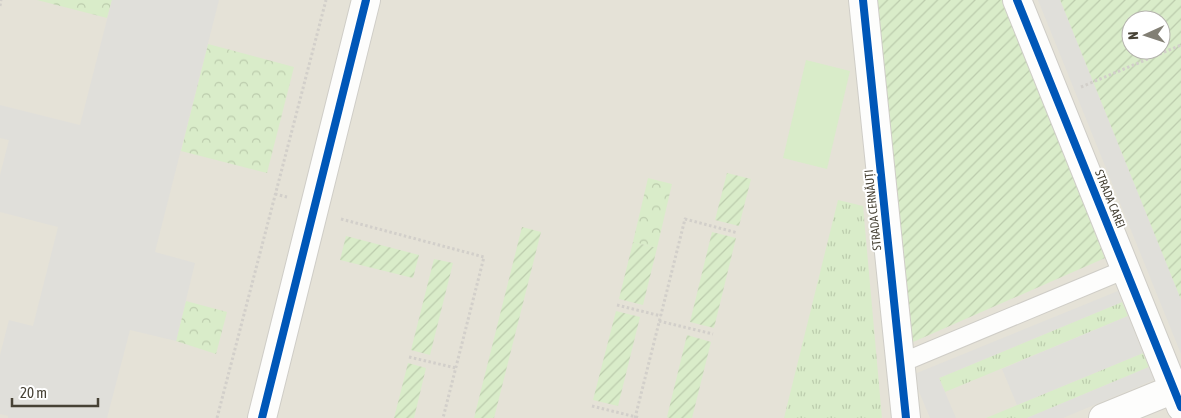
<svg xmlns="http://www.w3.org/2000/svg" width="1181" height="418" font-family="'Asap Condensed',sans-serif">
	<style>
		.residential { fill: #e5e2d7; fill-rule: evenodd }
		.grass { fill: url(#grass-tufts) }
		.forest { fill: url(#forest-crowns) }
		.garden { fill: url(#garden-furrows); fill-rule: evenodd }
		.pitch { fill: #d9ecc9 }
		.parking { fill: #e0dfda }
		.lines { fill: none; stroke-linecap: round; stroke-linejoin: round }
		.lane-casing { stroke: #cfcdc7; stroke-width: 20 }
		.street-casing { stroke: #cfcdc7; stroke-width: 30 }
		.path { stroke: #d2cfca; stroke-width: 3; stroke-dasharray: 2.5 2.5; stroke-linecap: butt }
		.lane { stroke: #fdfdfc; stroke-width: 18 }
		.street { stroke: #fdfdfc; stroke-width: 28 }
		.cycleway-casing { stroke: #fff; stroke-width: 11 }
		.cycleway { stroke: #0057b8; stroke-width: 8 }
		.labels { text-anchor: middle; stroke-width: 4; stroke-linejoin: round; paint-order: stroke }
		.street-label { font-size: 12px; fill: #474235; stroke: #fff }
	</style>
	<defs>
		<pattern id="grass-tufts" width="24" height="20" patternUnits="userSpaceOnUse" patternTransform="scale(1.25)"><rect width="24" height="20" fill="#d9ecc9"/><path d="M3 7l-1-3M5 7V3M7 7l1-3M15 17l-1-3M17 17v-4M19 17l1-3" fill="none" stroke="#bcccad"/></pattern>
		<pattern id="forest-crowns" width="20" height="18" patternUnits="userSpaceOnUse" patternTransform="scale(1.25)"><rect width="20" height="18" fill="#d9ecc9"/><path d="M2 6a3 3 0 1 1 6 0M12 15a3 3 0 1 1 6 0" fill="none" stroke="#bcccad"/></pattern>
		<pattern id="garden-furrows" width="10" height="10" patternUnits="userSpaceOnUse" patternTransform="scale(1.25)"><rect width="10" height="10" fill="#d9ecc9"/><path d="M-1 1l2-2M0 10L10 0M9 11l2-2" fill="none" stroke="#bcccad"/></pattern>
	</defs>
	<rect width="100%" height="100%" fill="#f1f0ea"/>
	<path class="residential" d="M0 0H1181V418H0ZM1131 20H1161V50H1131Z"/>
	<path class="grass" d="M838 200 863 206 882 418H784Z
		M1122 302 1128 316 945 392 939 378Z
		M1143 353 1149 367 1027 418H986Z"/>
	<path class="forest" d="M37 0H112L107 18Z
		M208 44 294 67 267 173 181 151Z
		M648 178 672 184 657 248 633 242Z
		M186 301 227 312 216 354 176 341Z"/>
	<path class="garden" d="M877 0H1003L1105 258 913 342Z
		M1060 0H1181V300ZM1131 20H1161V50H1131Z
		M727 173 751 179 739 226 715 220Z
		M522 227 541 232 494 418H474Z
		M712 232 736 238 714 328 690 322Z
		M346 236 419 255 413 278 340 260Z
		M633 242 657 248 643 305 619 299Z
		M434 259 453 263 430 355 411 350Z
		M616 311 640 317 618 406 593 400Z
		M687 335 711 342 692 418H669L667 417Z
		M408 363 426 368 414 418H394Z"/>
	<path class="pitch" d="M806 60 850 71 827 169 783 158Z"/>
	<path class="parking" d="M112 0H219L155 252 195 263 176 341 130 330 107 418H8V416L0 414V355L9 320 33 326 58 227 0 212V175L9 140 0 138V105L80 125Z
		M1038 0H1060L1181 300V354Z
		M1118 291 1122 302 939 378 956 418H930L912 375Z
		M1128 316 1143 353 1017 405 1002 369Z
		M1149 367 1154 380 1063 418H1027Z"/>
	<g class="lines">
		<g class="lane-casing">
			<path id="lane" d="M901 363 1126 269"/>
		</g>
		<g class="street-casing">
			<path id="street" d="M863 0 906 418
				M1017 0 1181 407
				M262 418 366 0
				M1103 418 1174 389"/>
		</g>
		<path class="path" d="M0 6 1 0
			M1081 87 1181 45
			M275 194 287 197
			M341 219 484 257 443 418
			M617 305 661 316
			M659 321 713 334
			M409 357 456 368
			M592 406 640 418
			M217 418 326 0
			M635 418 685 219 738 233"/>
		<use href="#lane" class="lane"/>
		<use href="#street" class="street"/>
		<g class="cycleway-casing">
			<path id="cycleway" d="M863 0 906 418
				M1017 0 1181 407
				M262 418 366 0"/>
		</g>
		<use href="#cycleway" class="cycleway"/>
	</g>
	<g class="labels">
		<g class="street-label">
			<text transform="translate(1110 199) rotate(68)" y="4">STRADA CAREI</text>
			<text transform="translate(873 210) rotate(-96)" y="4">STRADA CERNĂUȚI</text>
		</g>
	</g>
	<g transform="translate(1146 35) rotate(267)"><circle r="24" fill="#ffffff" stroke="#b5b3ae"/>
	<path d="M0-4L9 19L0 12L-9 19Z" fill="#827f74"/>
	<text y="-8" font-size="14" font-weight="bold" text-anchor="middle" fill="#474235">N</text>
	</g>
	<path d="M12 398v8h86v-8" fill="none" stroke="#474235" stroke-width="2.5"/>
	<text x="20" y="398" font-size="15" fill="#474235" stroke="#ffffff" stroke-width="4" paint-order="stroke">20 m</text>
</svg>
